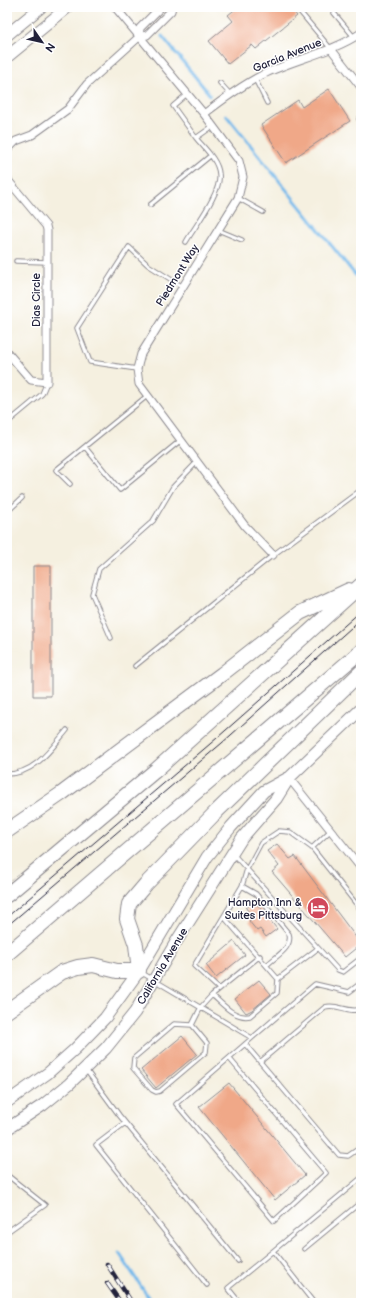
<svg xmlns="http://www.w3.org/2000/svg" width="368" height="1310" font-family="'Balsamiq Sans',sans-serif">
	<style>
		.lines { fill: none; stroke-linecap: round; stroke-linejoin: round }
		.stream { stroke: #74b9eb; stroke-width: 3 }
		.building { fill: #f0a888 }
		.service-casing { stroke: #8c898e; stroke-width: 5.5 }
		.minor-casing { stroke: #8c898e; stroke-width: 9 }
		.secondary-casing { stroke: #8c898e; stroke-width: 13 }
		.motorway-casing { stroke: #8c898e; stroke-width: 16 }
		.service { stroke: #fff; stroke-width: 3.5 }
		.minor { stroke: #fff; stroke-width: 7 }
		.secondary { stroke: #fff; stroke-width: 11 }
		.motorway { stroke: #fff; stroke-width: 14 }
		.tram { stroke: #22223b; stroke-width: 1 }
		.rail-casing { stroke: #22223b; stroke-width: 4.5 }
		.rail { stroke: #fff; stroke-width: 3; stroke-dasharray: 9; stroke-linecap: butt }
		.labels { text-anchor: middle; stroke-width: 3; stroke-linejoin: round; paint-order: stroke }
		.street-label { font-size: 11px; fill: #22223b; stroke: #fff }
		.poi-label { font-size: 11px; fill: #22223b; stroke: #fff; text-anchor: end }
	</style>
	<rect width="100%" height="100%" fill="#fff"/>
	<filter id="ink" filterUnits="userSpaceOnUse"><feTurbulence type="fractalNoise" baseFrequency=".025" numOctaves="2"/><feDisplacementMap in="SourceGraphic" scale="8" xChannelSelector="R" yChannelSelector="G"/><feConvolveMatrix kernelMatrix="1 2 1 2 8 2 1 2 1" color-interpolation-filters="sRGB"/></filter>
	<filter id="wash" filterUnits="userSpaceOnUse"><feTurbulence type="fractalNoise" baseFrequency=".012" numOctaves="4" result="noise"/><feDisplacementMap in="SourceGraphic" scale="16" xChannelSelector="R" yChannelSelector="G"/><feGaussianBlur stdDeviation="0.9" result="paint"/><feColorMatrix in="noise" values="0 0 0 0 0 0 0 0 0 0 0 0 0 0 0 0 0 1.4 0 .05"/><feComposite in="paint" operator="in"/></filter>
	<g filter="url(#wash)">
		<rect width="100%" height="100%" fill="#f5f0e0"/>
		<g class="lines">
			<path class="stream" d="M162 36 210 95
				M226 115 361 282
				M119 1253 152 1303"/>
		</g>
		<g id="blocks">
			<path class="building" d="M238 7H290L297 16 256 49 252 45 228 64 209 41 233 21 228 15Z
				M329 89 350 121 286 163 261 125 298 100 302 107Z
				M33 566H51V696H33Z
				M277 844 290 859 295 856 361 944 345 957 272 872 279 866 267 851Z
				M252 903 255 906 257 904 277 929 266 937 260 929 257 931 249 921 251 920 246 913 248 911 246 908Z
				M234 941 245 955 216 978 206 965Z
				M259 980 271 994 252 1010 246 1013 235 999Z
				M182 1036 197 1054 156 1088 141 1070Z
				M229 1083 305 1175 275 1200 199 1107Z"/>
		</g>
	</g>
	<g filter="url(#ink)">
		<use href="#blocks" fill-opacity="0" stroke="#8c898e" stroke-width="1"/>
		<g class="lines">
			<g class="service-casing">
				<path id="service" d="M296 7 331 49
					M334 13 354 37
					M255 79 267 103
					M220 83 230 94
					M187 94 173 106 196 138
					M359 119 361 117
					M238 198 263 212
					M150 205 210 156
					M218 230 242 240
					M186 242C195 226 222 192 219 174 218 160 204 148 196 138L213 126
					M16 261 47 262
					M137 369 90 362 77 328 129 247 148 265 183 287
					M7 423 42 394 47 382
					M85 447 120 490 181 440
					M70 484 56 470 147 396
					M7 512 22 498
					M111 638 92 594 99 569 153 521 173 487 197 462
					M135 666 273 555 361 490
					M7 774C35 774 51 749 67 730
					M312 848 331 830
					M233 854 338 970 343 972 361 958
					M242 886 256 894 289 934C293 948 276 956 267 965
					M142 973 252 1038 315 984 349 992 361 983
					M278 979 317 949
					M219 989 194 966 242 886 247 869 261 843 279 831 290 832 312 848 361 910
					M212 995C223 1004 234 1019 250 1016L277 993 278 979 224 917
					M192 1025 207 1043 206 1052 160 1091 156 1092 152 1090 133 1068 134 1058 174 1024 192 1025 201 1007 212 995 260 956
					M245 1044 339 1155 348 1156 361 1147
					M229 1058 326 1173 274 1221 176 1104 252 1038
					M260 1062 325 1007C337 1003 349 1014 361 1009
					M86 1070 119 1115 238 1261
					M125 1123 96 1145 207 1285
					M7 1175 45 1205 7 1232
					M304 1249 361 1202
					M240 1303 228 1288 273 1251
					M314 1303 273 1251 361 1178"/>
			</g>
			<g class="minor-casing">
				<path id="minor" d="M115 7 204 114 239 161 243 177 238 198 141 354 137 369 139 384 245 526 273 555
					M139 37 140 28 161 7
					M331 49 361 87
					M204 114C222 100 241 86 262 75 295 59 331 53 361 33
					M7 150 16 141 32 135 68 109 87 84 139 37 147 35 171 11 172 7
					M7 179 46 226 47 230V382L31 380 7 352
					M289 778 361 868"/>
			</g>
			<g class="secondary-casing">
				<path id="secondary" d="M7 35 41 7
					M7 57 68 7
					M7 1102 48 1073 75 1049 105 1018 139 971 207 857 231 827 264 791 288 778
					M7 1129 43 1105 69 1084 106 1048 135 1012 176 942 242 838 276 799 289 778 361 709"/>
			</g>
			<g class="motorway-casing">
				<path id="motorway" d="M7 831 61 794 222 674 300 613 349 590
					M7 895 156 770 361 585
					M7 954 361 651
					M7 1011 62 972 78 967 93 965 117 971H139L136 945 127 919 129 904 146 884 217 811 361 672"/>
			</g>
			<use href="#service" class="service"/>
			<use href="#minor" class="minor"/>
			<use href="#secondary" class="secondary"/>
			<use href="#motorway" class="motorway"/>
			<path class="tram" d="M7 917 217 738 361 611
				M7 926 222 743 361 619"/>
			<g class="rail-casing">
				<path id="rail" d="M107 1264 132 1303
					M107 1283 121 1303"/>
			</g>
			<use href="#rail" class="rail"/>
		</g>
	</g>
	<defs>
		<g id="hotel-disc" transform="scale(1.15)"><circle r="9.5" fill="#d1495b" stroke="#fff"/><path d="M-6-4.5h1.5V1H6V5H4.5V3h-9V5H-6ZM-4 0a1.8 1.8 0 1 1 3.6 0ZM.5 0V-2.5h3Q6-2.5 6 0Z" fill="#fff"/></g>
	</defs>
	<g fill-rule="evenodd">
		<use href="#hotel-disc" x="318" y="908"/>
	</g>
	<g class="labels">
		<g class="street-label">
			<text transform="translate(287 55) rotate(-22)" y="4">Garcia Avenue</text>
			<text transform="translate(177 275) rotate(-58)" y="4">Piedmont Way</text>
			<text transform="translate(36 300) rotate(-90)" y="4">Dias Circle</text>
			<text transform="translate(162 966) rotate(-59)" y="4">California Avenue</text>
		</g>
		<g class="poi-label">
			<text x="302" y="906">Hampton Inn &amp;<tspan x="302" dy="13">Suites Pittsburg</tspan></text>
		</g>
	</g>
	<rect width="368" height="1310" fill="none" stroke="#fff" stroke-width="24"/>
	<g transform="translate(42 42) rotate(124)" stroke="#ffffff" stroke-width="3" paint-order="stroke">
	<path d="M0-3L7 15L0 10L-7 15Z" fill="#22223b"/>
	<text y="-6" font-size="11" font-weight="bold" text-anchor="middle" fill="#22223b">N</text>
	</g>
</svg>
